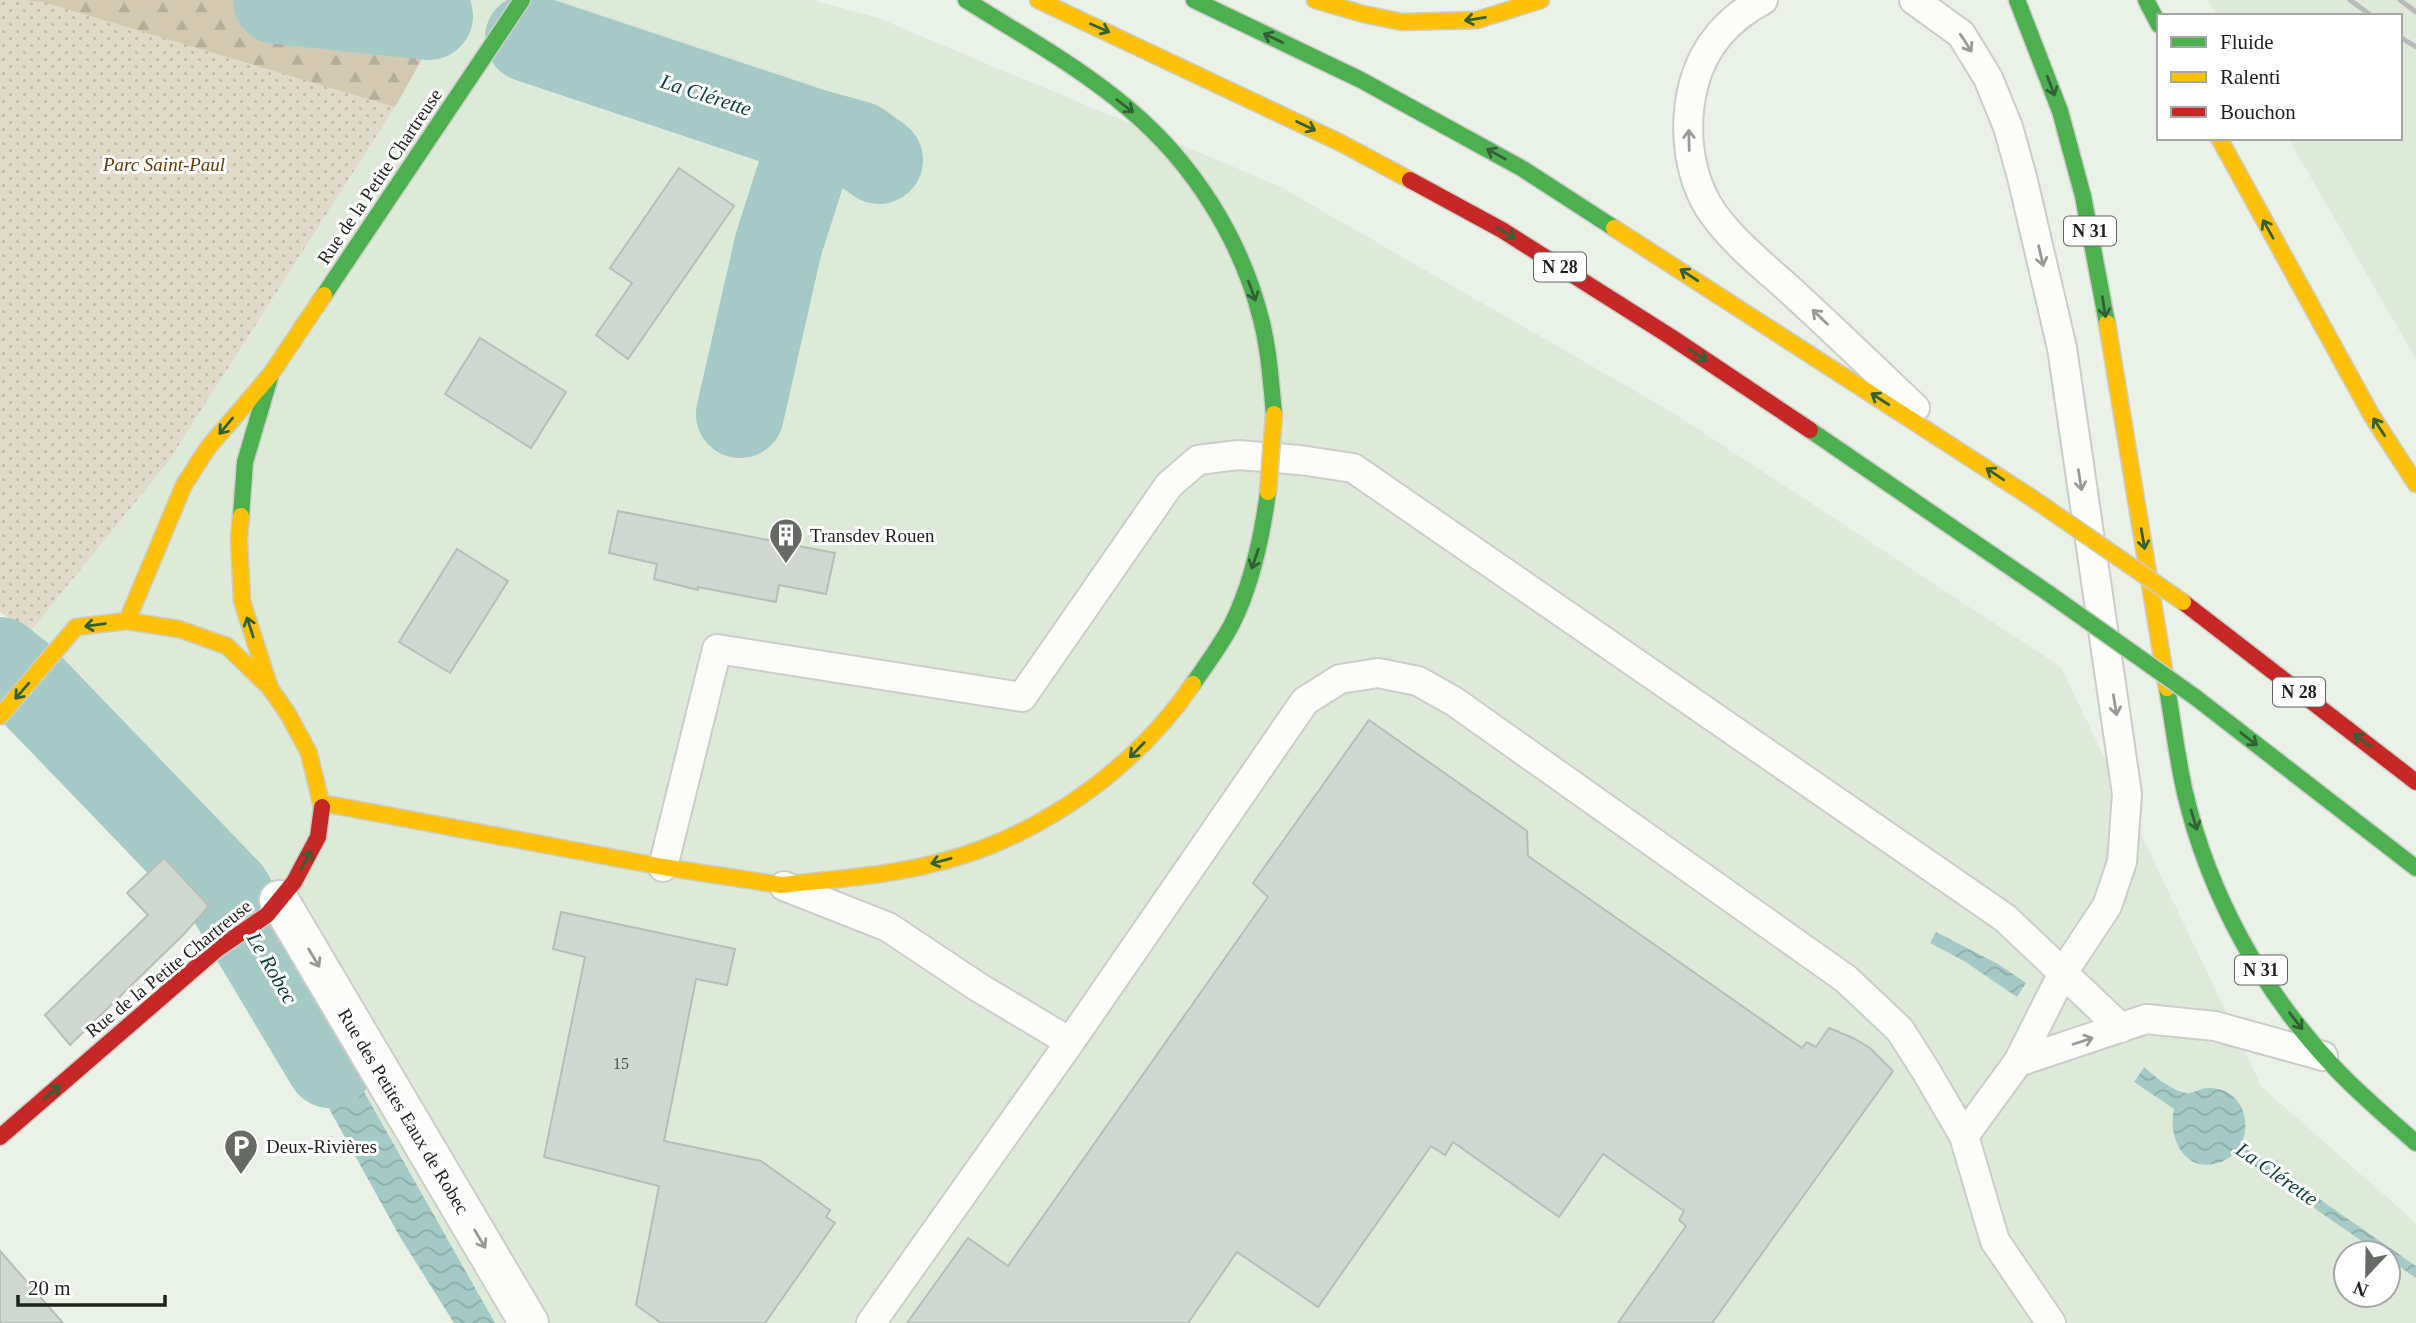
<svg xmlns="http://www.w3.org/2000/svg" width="2416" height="1323" font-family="Georgia,serif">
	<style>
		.built { fill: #deead8; fill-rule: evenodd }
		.grass { fill: url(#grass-dots) }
		.forest { fill: url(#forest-firs) }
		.water { fill: url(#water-waves) }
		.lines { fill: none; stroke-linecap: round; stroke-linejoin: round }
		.river { stroke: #a4c9c6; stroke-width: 88 }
		.building { fill: #cfd9d1; stroke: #b7beb8; stroke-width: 2 }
		.lane-casing { stroke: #cacec7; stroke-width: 32 }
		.street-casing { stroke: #cacec7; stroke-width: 42 }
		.fast-casing { stroke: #cacec7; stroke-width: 19 }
		.slow-casing { stroke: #cacec7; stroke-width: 19 }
		.jam-casing { stroke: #cacec7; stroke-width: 19 }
		.lane { stroke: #fcfdfb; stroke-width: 28 }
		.street { stroke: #fcfdfb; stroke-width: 38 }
		.fast { stroke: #4caf50; stroke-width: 16 }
		.slow { stroke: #ffc107; stroke-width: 16 }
		.jam { stroke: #c62828; stroke-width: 16 }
		.rail { stroke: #b8bab7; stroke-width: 5 }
		.fast-bridge-casing { stroke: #cacec7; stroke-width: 19; stroke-linecap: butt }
		.slow-bridge-casing { stroke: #cacec7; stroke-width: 19; stroke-linecap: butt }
		.fast-bridge { stroke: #4caf50; stroke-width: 16 }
		.slow-bridge { stroke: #ffc107; stroke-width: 16 }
		.oneway { stroke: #336133 }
		.oneway2 { stroke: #989a97 }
		.labels { text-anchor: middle; stroke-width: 6; stroke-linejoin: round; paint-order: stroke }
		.number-label { font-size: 16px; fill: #4c524b }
		.shield { fill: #fff; stroke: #626460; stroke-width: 2 }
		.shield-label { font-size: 18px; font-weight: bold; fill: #1e221c }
		.park-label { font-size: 19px; font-style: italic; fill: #5f3c00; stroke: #fff }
		.street-label { font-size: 19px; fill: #1e221c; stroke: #fff }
		.poi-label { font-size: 19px; fill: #1e221c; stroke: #fff; text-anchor: start }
		.water-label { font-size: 21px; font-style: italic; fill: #0b3c3d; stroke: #fff }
	</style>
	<defs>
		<pattern id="grass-dots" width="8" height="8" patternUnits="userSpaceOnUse" patternTransform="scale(1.75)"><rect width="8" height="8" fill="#e1dac9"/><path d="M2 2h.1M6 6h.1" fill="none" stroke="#c1bbac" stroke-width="1.8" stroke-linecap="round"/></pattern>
		<pattern id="forest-firs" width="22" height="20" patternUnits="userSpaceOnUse" patternTransform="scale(1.75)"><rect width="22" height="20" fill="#d3c9b3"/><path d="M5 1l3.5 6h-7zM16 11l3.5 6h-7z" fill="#b5ac99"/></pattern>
		<pattern id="water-waves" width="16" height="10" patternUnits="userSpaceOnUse" patternTransform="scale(1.75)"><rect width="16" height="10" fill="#a4c9c6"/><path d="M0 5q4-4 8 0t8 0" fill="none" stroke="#8dacaa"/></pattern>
	</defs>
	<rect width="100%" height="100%" fill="#eaf1e7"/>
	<path class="built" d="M455 0H813L878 18 1279 186 1675 414 2061 667 2262 1087 2416 1223V1323H495L282 947 29 633 168 462 395 107ZM2346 1253H2388V1295H2346Z
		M2208 0H2416V359L2288 138H2400V16H2217Z"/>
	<path class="grass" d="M0 0H455L395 107 168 462 29 633 0 612Z"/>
	<path class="forest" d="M24 0H455L395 107 43 2Z"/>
	<path class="water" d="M1936 932 1998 964 2026 983 2017 997 1964 961 1930 943Z
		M282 947 495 1323H454L400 1237 254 973Z
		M2144 1067C2155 1077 2171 1090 2186 1093 2192 1094 2199 1089 2206 1088 2240 1086 2253 1119 2241 1145L2416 1266V1278L2388 1259V1253H2379L2235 1153C2231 1156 2226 1160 2221 1162 2186 1175 2167 1139 2174 1109L2134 1082Z"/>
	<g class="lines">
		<path class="river" d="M277 0 429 16
			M529 38 814 133 858 145 879 160
			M740 414 778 246 814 133
			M0 661 20 677 228 893 330 1064"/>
	</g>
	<path class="building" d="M679 168 734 206 628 359 596 335 632 283 610 268Z
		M480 338 566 392 531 448 445 394Z
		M618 511 835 553 826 594 779 585 776 602 698 587V590L654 579 657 564 609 553Z
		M457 549 508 581 450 673 399 642Z
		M1369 720 1527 831 1528 856 1802 1048 1807 1042 1816 1047 1829 1028 1853 1038 1870 1048 1893 1071 1712 1323H1618L1686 1226 1679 1220 1684 1211 1603 1154 1559 1217 1453 1142 1445 1155 1431 1146 1318 1307 1237 1252 1188 1323H907L968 1238 1008 1266 1268 897 1253 883Z
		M164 858 209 906 184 934 70 1045 45 1015 148 915 127 893Z
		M561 912 735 949 727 985 696 979 664 1141 761 1161 830 1210 826 1217 835 1223 765 1323H661L636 1305 659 1186 544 1157 585 957 553 949Z
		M0 1251 63 1323H0Z"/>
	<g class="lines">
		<g class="lane-casing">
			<path id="lane" d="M1763 0C1729 18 1704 46 1694 83 1682 128 1688 183 1718 220 1742 251 1775 275 1803 302 1841 337 1878 373 1915 408
				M1914 0 1961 34 1988 78 2008 127 2022 177 2062 348 2127 794 2122 862 2107 906 2064 971 2018 1062 1964 1136
				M663 867 717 649 1022 697 1169 485 1198 460 1238 455 1300 460 1353 468 2005 918 2121 1028
				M784 886 888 927 978 987 1070 1042
				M2018 1062 2146 1019 2215 1026 2323 1056
				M871 1323 1070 1042 1305 701 1340 679 1378 673 1418 681 1455 702 1846 979 1900 1030 1926 1071 1964 1136 1995 1241 2051 1323"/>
		</g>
		<g class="street-casing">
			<path id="street" d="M279 900 529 1323"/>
		</g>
		<g class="fast-casing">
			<path id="fast" d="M966 0C1021 35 1080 67 1130 110 1193 163 1241 239 1261 319 1269 350 1271 382 1274 414
				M1194 0 1361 80 1523 169 1614 228
				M2017 0 2060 111 2083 196 2107 323
				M2146 0 2159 25
				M324 295 522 0
				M1810 430 2048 593
				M241 516 245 462 271 374
				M1193 684C1206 665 1221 645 1232 624 1252 584 1262 537 1268 492
				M2167 688C2173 722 2177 758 2185 793 2209 895 2262 991 2334 1067 2359 1094 2388 1118 2416 1143
				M2195 697 2416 868"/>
		</g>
		<g class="slow-casing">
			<path id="slow" d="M1038 0 1341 143 1410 180
				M1315 0 1363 14 1402 22 1477 20 1541 0
				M2219 138 2372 416 2416 484
				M1614 228 2032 498
				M2107 323 2167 688
				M241 516 239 538 242 601 270 688 288 714 309 753 322 807
				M127 621 179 629 227 646 266 684
				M0 716 76 627 127 621 184 485 207 449 271 374 324 295
				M322 803 663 867 781 885
				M781 885C834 879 888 876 940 862 1039 837 1135 769 1193 684"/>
		</g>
		<g class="jam-casing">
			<path id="jam" d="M1410 180 1502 230 1671 337 1810 430
				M2183 602 2416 782
				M0 1137 216 950 267 915 294 882 318 837 322 807"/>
		</g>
		<use href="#lane" class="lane"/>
		<use href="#street" class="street"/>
		<use href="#fast" class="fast"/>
		<use href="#slow" class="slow"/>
		<use href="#jam" class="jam"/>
		<path class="rail" d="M2350 0 2372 16
			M2400 0 2416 12
			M2400 37 2416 47"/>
		<g class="fast-bridge-casing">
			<path id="fast-bridge" d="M2048 593 2195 697"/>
		</g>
		<g class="slow-bridge-casing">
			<path id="slow-bridge" d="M1268 492 1274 414
				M2032 498 2183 602"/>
		</g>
		<use href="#fast-bridge" class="fast-bridge"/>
		<use href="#slow-bridge" class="slow-bridge"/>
	</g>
	<defs><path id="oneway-shaft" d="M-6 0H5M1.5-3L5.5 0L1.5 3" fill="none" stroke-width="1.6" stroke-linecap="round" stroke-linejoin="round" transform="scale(1.75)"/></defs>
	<g class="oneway">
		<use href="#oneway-shaft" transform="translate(1475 19) rotate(171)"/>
		<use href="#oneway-shaft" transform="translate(1100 28) rotate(24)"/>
		<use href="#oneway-shaft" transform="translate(1273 38) rotate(-154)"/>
		<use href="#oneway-shaft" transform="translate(2051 86) rotate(69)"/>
		<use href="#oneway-shaft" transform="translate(1125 106) rotate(38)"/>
		<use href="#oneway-shaft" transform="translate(1306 126) rotate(26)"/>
		<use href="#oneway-shaft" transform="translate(1496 154) rotate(-151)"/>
		<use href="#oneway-shaft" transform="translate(2268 229) rotate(-119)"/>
		<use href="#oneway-shaft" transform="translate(1506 233) rotate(31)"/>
		<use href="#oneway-shaft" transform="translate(1689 275) rotate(-147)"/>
		<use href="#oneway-shaft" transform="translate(1252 291) rotate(70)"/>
		<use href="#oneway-shaft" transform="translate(2104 307) rotate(81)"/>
		<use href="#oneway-shaft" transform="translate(1698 355) rotate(34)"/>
		<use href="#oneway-shaft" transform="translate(1880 399) rotate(-147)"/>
		<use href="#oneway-shaft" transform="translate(226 426) rotate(130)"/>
		<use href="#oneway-shaft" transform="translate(2379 427) rotate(-123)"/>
		<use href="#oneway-shaft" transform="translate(1995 474) rotate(-146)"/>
		<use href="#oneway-shaft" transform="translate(2143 539) rotate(80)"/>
		<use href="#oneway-shaft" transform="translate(1255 559) rotate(109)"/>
		<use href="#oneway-shaft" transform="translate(95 625) rotate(173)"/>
		<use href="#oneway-shaft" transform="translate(250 627) rotate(-108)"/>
		<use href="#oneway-shaft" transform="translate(22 691) rotate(131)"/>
		<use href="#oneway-shaft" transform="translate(2249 739) rotate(38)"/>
		<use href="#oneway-shaft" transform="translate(2362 740) rotate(-142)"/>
		<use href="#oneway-shaft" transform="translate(1137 750) rotate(134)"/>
		<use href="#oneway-shaft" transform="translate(2194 820) rotate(73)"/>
		<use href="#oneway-shaft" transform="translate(306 860) rotate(-62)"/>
		<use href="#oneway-shaft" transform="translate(941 861) rotate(165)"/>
		<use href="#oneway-shaft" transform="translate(2296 1021) rotate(52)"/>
		<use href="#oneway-shaft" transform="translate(52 1092) rotate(-41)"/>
	</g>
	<g class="oneway2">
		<use href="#oneway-shaft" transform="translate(1966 43) rotate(57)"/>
		<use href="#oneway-shaft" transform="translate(1689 140) rotate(-91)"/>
		<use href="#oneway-shaft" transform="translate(2041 256) rotate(77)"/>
		<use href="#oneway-shaft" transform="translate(1820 317) rotate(-136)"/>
		<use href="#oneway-shaft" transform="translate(2080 480) rotate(81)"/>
		<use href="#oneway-shaft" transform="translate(2115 705) rotate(81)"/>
		<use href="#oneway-shaft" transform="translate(314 958) rotate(59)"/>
		<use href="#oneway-shaft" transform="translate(2083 1041) rotate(-18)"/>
		<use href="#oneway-shaft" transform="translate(480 1239) rotate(59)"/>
	</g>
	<defs>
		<g id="building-pin" transform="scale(1.75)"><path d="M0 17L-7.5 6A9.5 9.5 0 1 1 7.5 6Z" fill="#656a63" stroke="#fff"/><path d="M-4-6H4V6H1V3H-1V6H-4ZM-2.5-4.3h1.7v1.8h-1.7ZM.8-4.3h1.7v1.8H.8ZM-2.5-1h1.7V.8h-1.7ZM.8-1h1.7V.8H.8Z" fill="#fff"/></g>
		<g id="parking-pin" transform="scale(1.75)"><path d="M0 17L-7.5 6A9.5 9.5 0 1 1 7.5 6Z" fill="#656a63" stroke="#fff"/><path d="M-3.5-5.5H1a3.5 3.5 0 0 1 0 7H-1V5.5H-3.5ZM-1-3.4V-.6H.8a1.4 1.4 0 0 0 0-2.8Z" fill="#fff"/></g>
	</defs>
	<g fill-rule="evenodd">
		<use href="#building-pin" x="786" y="535"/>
		<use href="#parking-pin" x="241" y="1146"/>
	</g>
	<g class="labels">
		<g class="number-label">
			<text x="621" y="1069">15</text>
		</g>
		<g class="shield">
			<rect x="2064" y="216.5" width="52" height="29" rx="5"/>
			<rect x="1534" y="252.5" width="52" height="29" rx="5"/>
			<rect x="2273" y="677.5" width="52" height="29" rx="5"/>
			<rect x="2235" y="955.5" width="52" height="29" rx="5"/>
		</g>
		<g class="shield-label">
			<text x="2090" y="237">N 31</text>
			<text x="1560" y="273">N 28</text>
			<text x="2299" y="698">N 28</text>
			<text x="2261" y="976">N 31</text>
		</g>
		<g class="park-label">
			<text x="164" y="171">Parc Saint-Paul</text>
		</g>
		<g class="street-label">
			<text transform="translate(379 176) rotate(-56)" y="7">Rue de la Petite Chartreuse</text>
			<text transform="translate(168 968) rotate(-39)" y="7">Rue de la Petite Chartreuse</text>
			<text transform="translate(404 1111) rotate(59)" y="7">Rue des Petites Eaux de Robec</text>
		</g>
		<g class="poi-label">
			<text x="810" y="542">Transdev Rouen</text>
			<text x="266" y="1153">Deux-Rivières</text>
		</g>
		<g class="water-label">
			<text transform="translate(706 95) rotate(18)" y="7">La Clérette</text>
			<text transform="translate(272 968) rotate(60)" y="7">Le Robec</text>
			<text transform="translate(2277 1174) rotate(35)" y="7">La Clérette</text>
		</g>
	</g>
	<rect x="2157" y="14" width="245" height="126" fill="#ffffff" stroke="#a5a7a4" stroke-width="2"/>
	<rect x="2171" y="37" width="35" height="10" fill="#4caf50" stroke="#a5a7a4" stroke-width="2"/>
	<text x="2220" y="49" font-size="21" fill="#1e221c">Fluide</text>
	<rect x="2171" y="72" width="35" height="10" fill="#ffc107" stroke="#a5a7a4" stroke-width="2"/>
	<text x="2220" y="84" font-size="21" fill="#1e221c">Ralenti</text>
	<rect x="2171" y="107" width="35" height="10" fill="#c62828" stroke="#a5a7a4" stroke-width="2"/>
	<text x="2220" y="119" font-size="21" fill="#1e221c">Bouchon</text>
	<g transform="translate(2367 1274) rotate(202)"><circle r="33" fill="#ffffff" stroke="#a5a7a4" stroke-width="2"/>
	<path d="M0-5L12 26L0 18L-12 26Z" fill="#656a63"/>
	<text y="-10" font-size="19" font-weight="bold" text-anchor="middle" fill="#1e221c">N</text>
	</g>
	<path d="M18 1295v10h147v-10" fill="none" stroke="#1e221c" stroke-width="3.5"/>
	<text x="28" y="1295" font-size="21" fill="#1e221c" stroke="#ffffff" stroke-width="5" paint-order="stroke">20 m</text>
</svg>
